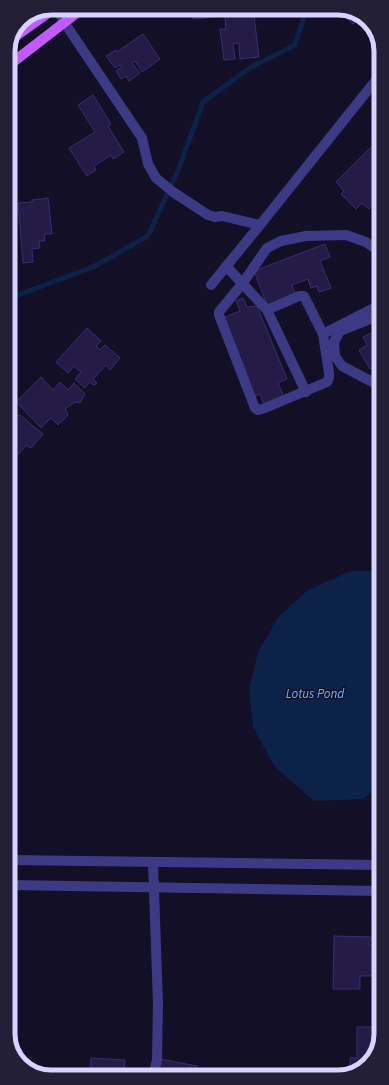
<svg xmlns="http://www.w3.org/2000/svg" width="389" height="1085" font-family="'Source Sans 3',sans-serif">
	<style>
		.water { fill: #0c2248 }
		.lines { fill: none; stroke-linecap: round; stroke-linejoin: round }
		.stream { stroke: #0c2248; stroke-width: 5 }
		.building { fill: #241b47; stroke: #3b2d73 }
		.service { stroke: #3d3a85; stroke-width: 10 }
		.minor { stroke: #3d3a85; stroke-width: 10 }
		.tertiary { stroke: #3d3a85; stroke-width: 10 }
		.primary { stroke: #c25bff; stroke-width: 10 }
		.labels { text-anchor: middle; stroke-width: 3; stroke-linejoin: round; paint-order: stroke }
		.water-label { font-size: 13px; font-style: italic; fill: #62b6ff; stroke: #130f26 }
		.rim { fill: none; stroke: #d9d4ff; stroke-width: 5 }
	</style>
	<rect width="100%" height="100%" fill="#130f26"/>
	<path class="water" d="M351 571H380L381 785 363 799 314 801 275 767 253 727 249 689 258 652 279 616 308 590Z"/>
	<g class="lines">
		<path class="stream" d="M8 300 21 294 93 267 148 236 179 168 203 102 251 67 295 45 307 8"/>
	</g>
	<path class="building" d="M192 8H253L259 57 240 59 239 43 233 44 235 59 224 60 220 29H226L225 16 193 19Z
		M342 8 364 17 379 40V46L369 37 372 34 356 21 353 24 339 12Z
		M143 34 160 59 142 72 135 61 132 63 140 73 129 81 126 76 121 79 116 71 122 67 120 65 115 68 106 56 116 50 117 52Z
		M93 95 111 124 108 126 124 152 113 159 111 155 94 166 96 170 87 176 69 148 95 132 78 105Z
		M372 146 380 155V185L375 189 380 194V198L369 209 362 203 356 209 341 194 344 191 336 182Z
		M48 198 52 234H44L45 241H39L40 248 32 249 33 262 23 263 18 203 32 202V200Z
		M325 244 330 257 320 261 331 288 319 292 317 286 311 288 308 279 292 285 295 294 267 305 254 271Z
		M243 298 247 307 257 306 287 379 278 383 284 397 264 405 260 394 255 396 223 318 240 311 236 301Z
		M87 328 101 341 96 346 100 350 105 345 120 358 110 370 106 365 93 379 97 383 94 385 90 382 85 388 75 379 81 372 74 366 68 373 56 362Z
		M375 331 378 337 380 335V363L370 369 359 350 367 345 363 337Z
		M41 377 53 390 60 382 68 390 74 383 85 394 80 403 75 402 65 409 68 415 58 425 51 418 41 428 16 402Z
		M9 402 11 417 20 415 43 434 31 448 26 445 19 454 15 452 9 459Z
		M334 936 373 937 368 945H381V966H375V976H360V989H333Z
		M357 1027H381V1034L372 1060 353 1073H350V1058H357Z
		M91 1058 125 1060 124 1077H90Z
		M160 1059 197 1066 195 1076H157Z"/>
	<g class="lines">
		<path class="service" d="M8 94V95"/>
		<path class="minor" d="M57 8 64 22 142 138 148 164 156 178 173 192 208 215 215 217 222 216 260 225 380 75
			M380 252 366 242 346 235 306 236 281 241 267 248 242 284 219 312V315L255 408 258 410 265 408 327 382 329 378V373L323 334 380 305
			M226 266 267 310 306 392
			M211 285 260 225
			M267 310 299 296H304L323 334
			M380 315 340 331 334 342 335 356 342 366 380 386
			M153 1076 157 1060 158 1004 153 862"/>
		<path class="tertiary" d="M9 860 381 865
			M9 885 381 891
			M378 891V865"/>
		<path class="primary" d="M12 39 55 8
			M8 66 83 8"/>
	</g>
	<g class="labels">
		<g class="water-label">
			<text x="315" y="698">Lotus Pond</text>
		</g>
	</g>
	<path d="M0 0H389V1085H0ZM51 15H338A36 36 0 0 1 374 51V1034A36 36 0 0 1 338 1070H51A36 36 0 0 1 15 1034V51A36 36 0 0 1 51 15Z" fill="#231f37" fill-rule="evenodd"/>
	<path class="rim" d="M51 15H338A36 36 0 0 1 374 51V1034A36 36 0 0 1 338 1070H51A36 36 0 0 1 15 1034V51A36 36 0 0 1 51 15Z"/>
</svg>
